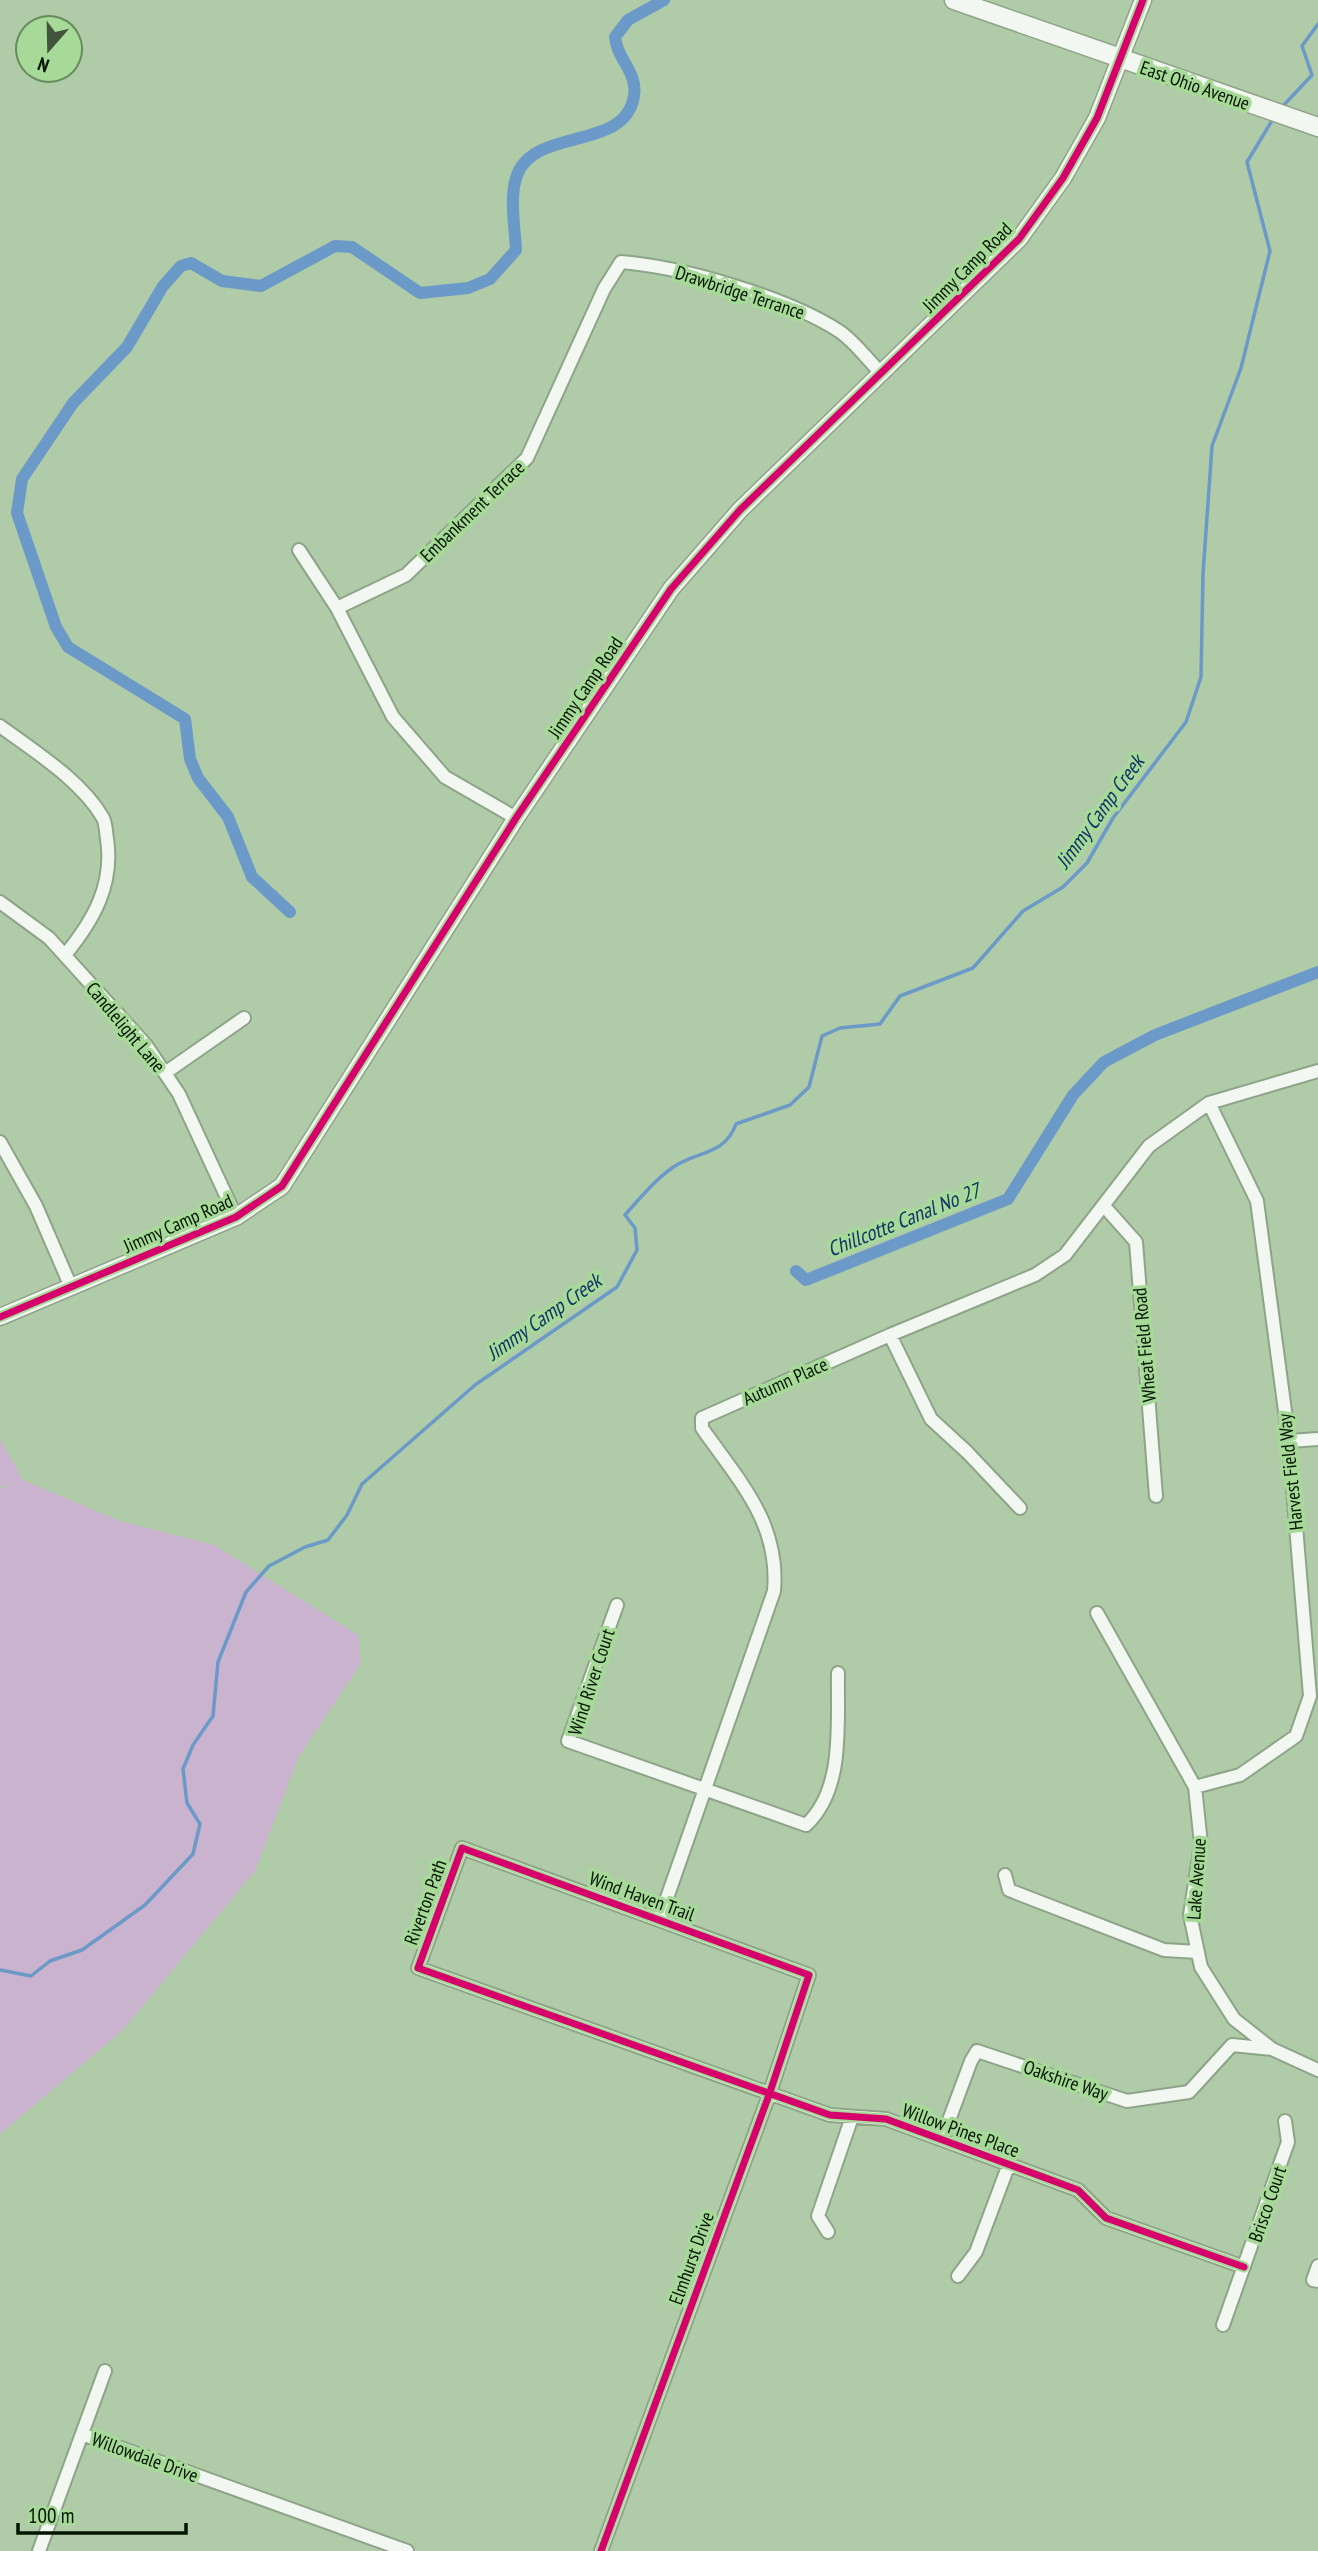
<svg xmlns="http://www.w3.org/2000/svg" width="1318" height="2551" font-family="'PT Sans Narrow',sans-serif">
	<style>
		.green { fill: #c9b3cf }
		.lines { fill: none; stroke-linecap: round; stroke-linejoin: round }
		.stream { stroke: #6b99c8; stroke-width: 3.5 }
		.canal { stroke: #6b99c8; stroke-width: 12 }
		.minor-casing { stroke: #8ea489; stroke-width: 16 }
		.tertiary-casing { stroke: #8ea489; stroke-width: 19 }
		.secondary-casing { stroke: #8ea489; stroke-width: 21 }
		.minor { stroke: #f3f7f2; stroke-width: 12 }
		.tertiary { stroke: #f3f7f2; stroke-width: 16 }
		.secondary { stroke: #f3f7f2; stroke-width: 18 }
		.cycleway-casing { stroke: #a7da99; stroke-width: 11 }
		.cycleway { stroke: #d6006c; stroke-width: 7 }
		.labels { text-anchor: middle; stroke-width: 7; stroke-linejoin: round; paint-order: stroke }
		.street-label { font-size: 19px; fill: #041501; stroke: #a7da99 }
		.water-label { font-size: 21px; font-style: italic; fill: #113368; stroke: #a7da99 }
	</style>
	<rect width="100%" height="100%" fill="#afcba8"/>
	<path class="green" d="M0 1439 23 1480 120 1521 214 1545 358 1635 361 1663 299 1756 255 1871 122 2031 0 2134V1489L13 1484 0 1487Z"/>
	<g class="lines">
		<path class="stream" d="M1282 107 1312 75 1302 46 1318 24
			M0 1970 31 1976 50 1961 82 1950 145 1905 193 1854 200 1824 187 1803 183 1769 193 1745 213 1716 218 1662 246 1592 269 1566 305 1547 328 1540 347 1515 362 1484 475 1385 617 1287 637 1250 635 1228 625 1215C640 1198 654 1181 672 1168 696 1150 724 1157 736 1124L790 1105 809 1087 822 1036 840 1028 880 1024 900 996 973 968 1023 911 1063 887 1087 863 1113 818 1186 722 1201 677 1203 574 1212 446 1241 368 1270 251 1247 162 1273 119"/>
		<path class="canal" d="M290 912 252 877 228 817 198 778 190 759 185 719 68 647 56 627 17 513 22 479 73 403 127 347 163 286 181 266 191 263 222 281 261 286 335 246 352 247 420 293 468 288 490 279 516 250C515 228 509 196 517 175 536 126 625 152 634 96 638 72 617 60 615 37L628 20 664 0
			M796 1271 806 1280 1008 1199 1073 1095 1104 1062 1155 1035 1318 972"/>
		<g class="minor-casing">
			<path id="minor" d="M299 550 337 608
				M0 726C34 751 82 781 103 818 106 824 106 833 107 839 114 885 93 921 65 955
				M516 818 445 777 393 717 337 608 406 575 527 458 604 289 621 262C683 267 786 297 839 331 854 341 867 359 880 372
				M0 902 49 938 146 1045 179 1094 236 1217
				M165 1073 244 1018
				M0 1142 36 1206 71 1287
				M1104 1206 1136 1242 1156 1496
				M890 1335 931 1419 967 1452 1020 1508
				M1289 1441 1318 1439
				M617 1605 568 1741 806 1825C845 1789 837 1723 838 1673
				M1097 1613 1195 1787 1201 1844 1190 1915 1201 1967 1234 2019 1272 2049 1318 2070
				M1195 1787 1240 1775 1296 1736 1310 1696 1289 1441 1257 1201 1209 1103
				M1005 1875 1009 1890 1164 1950 1198 1952
				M660 1918 774 1591C780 1523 739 1481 702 1428V1418L890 1335 1035 1275 1065 1255 1149 1146 1209 1103 1318 1071
				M942 2139 971 2061 977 2051 1127 2101 1189 2092 1232 2045 1272 2049
				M828 2232 818 2216 852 2117
				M1318 2266 1313 2280 1318 2281
				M958 2276 976 2252 1009 2164
				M1223 2325 1288 2142 1285 2121
				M82 2434 407 2551
				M39 2551 105 2371
				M601 2551 769 2095 809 1975 462 1848 418 1968 830 2115 886 2119 1078 2190 1106 2218 1244 2267"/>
		</g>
		<g class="tertiary-casing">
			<path id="tertiary" d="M0 1317 236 1217 282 1186 516 818 671 589 740 510 1019 239 1063 178 1097 118 1143 0"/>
		</g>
		<g class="secondary-casing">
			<path id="secondary" d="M954 0 1318 127"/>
		</g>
		<use href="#minor" class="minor"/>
		<use href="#tertiary" class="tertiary"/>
		<use href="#secondary" class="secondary"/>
		<g class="cycleway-casing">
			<path id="cycleway" d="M0 1317 236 1217 282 1186 516 818 671 589 740 510 1019 239 1063 178 1097 118 1143 0
				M601 2551 769 2095 809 1975 462 1848 418 1968 830 2115 886 2119 1078 2190 1106 2218 1244 2267"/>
		</g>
		<use href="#cycleway" class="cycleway"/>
	</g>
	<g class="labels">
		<g class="street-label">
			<text transform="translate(1195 85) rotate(19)" y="7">East Ohio Avenue</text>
			<text transform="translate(967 267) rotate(-45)" y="7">Jimmy Camp Road</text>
			<text transform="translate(740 292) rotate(18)" y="7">Drawbridge Terrance</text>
			<text transform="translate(472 511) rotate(-44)" y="7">Embankment Terrace</text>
			<text transform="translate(585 687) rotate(-56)" y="7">Jimmy Camp Road</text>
			<text transform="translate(126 1027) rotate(50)" y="7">Candlelight Lane</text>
			<text transform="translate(178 1223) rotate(-24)" y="7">Jimmy Camp Road</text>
			<text transform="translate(1144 1345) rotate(-95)" y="7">Wheat Field Road</text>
			<text transform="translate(785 1381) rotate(-24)" y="7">Autumn Place</text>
			<text transform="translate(1290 1472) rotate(-96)" y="7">Harvest Field Way</text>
			<text transform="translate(591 1682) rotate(-72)" y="7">Wind River Court</text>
			<text transform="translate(1196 1879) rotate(-86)" y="7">Lake Avenue</text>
			<text transform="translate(642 1896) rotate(20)" y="7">Wind Haven Trail</text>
			<text transform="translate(425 1902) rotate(-70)" y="7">Riverton Path</text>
			<text transform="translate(1066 2080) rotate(19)" y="7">Oakshire Way</text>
			<text transform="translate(961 2130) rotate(20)" y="7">Willow Pines Place</text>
			<text transform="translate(1267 2204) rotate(-71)" y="7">Brisco Court</text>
			<text transform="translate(691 2258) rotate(-70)" y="7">Elmhurst Drive</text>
			<text transform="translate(145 2457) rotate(20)" y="7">Willowdale Drive</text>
		</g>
		<g class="water-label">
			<text transform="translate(1100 812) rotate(-54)" y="7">Jimmy Camp Creek</text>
			<text transform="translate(904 1220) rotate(-22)" y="7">Chillcotte Canal No 27</text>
			<text transform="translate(544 1317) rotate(-35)" y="7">Jimmy Camp Creek</text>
		</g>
	</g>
	<g transform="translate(49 49) rotate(200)"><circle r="33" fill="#a7da99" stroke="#668b5c" stroke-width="2"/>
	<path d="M0-5L12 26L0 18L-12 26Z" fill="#40553b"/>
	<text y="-10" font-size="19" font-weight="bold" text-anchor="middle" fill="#041501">N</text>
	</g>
	<path d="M18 2523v10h168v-10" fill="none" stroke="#041501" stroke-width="3.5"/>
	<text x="28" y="2523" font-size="21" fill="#041501" stroke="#a7da99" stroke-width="5" paint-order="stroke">100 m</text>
</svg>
